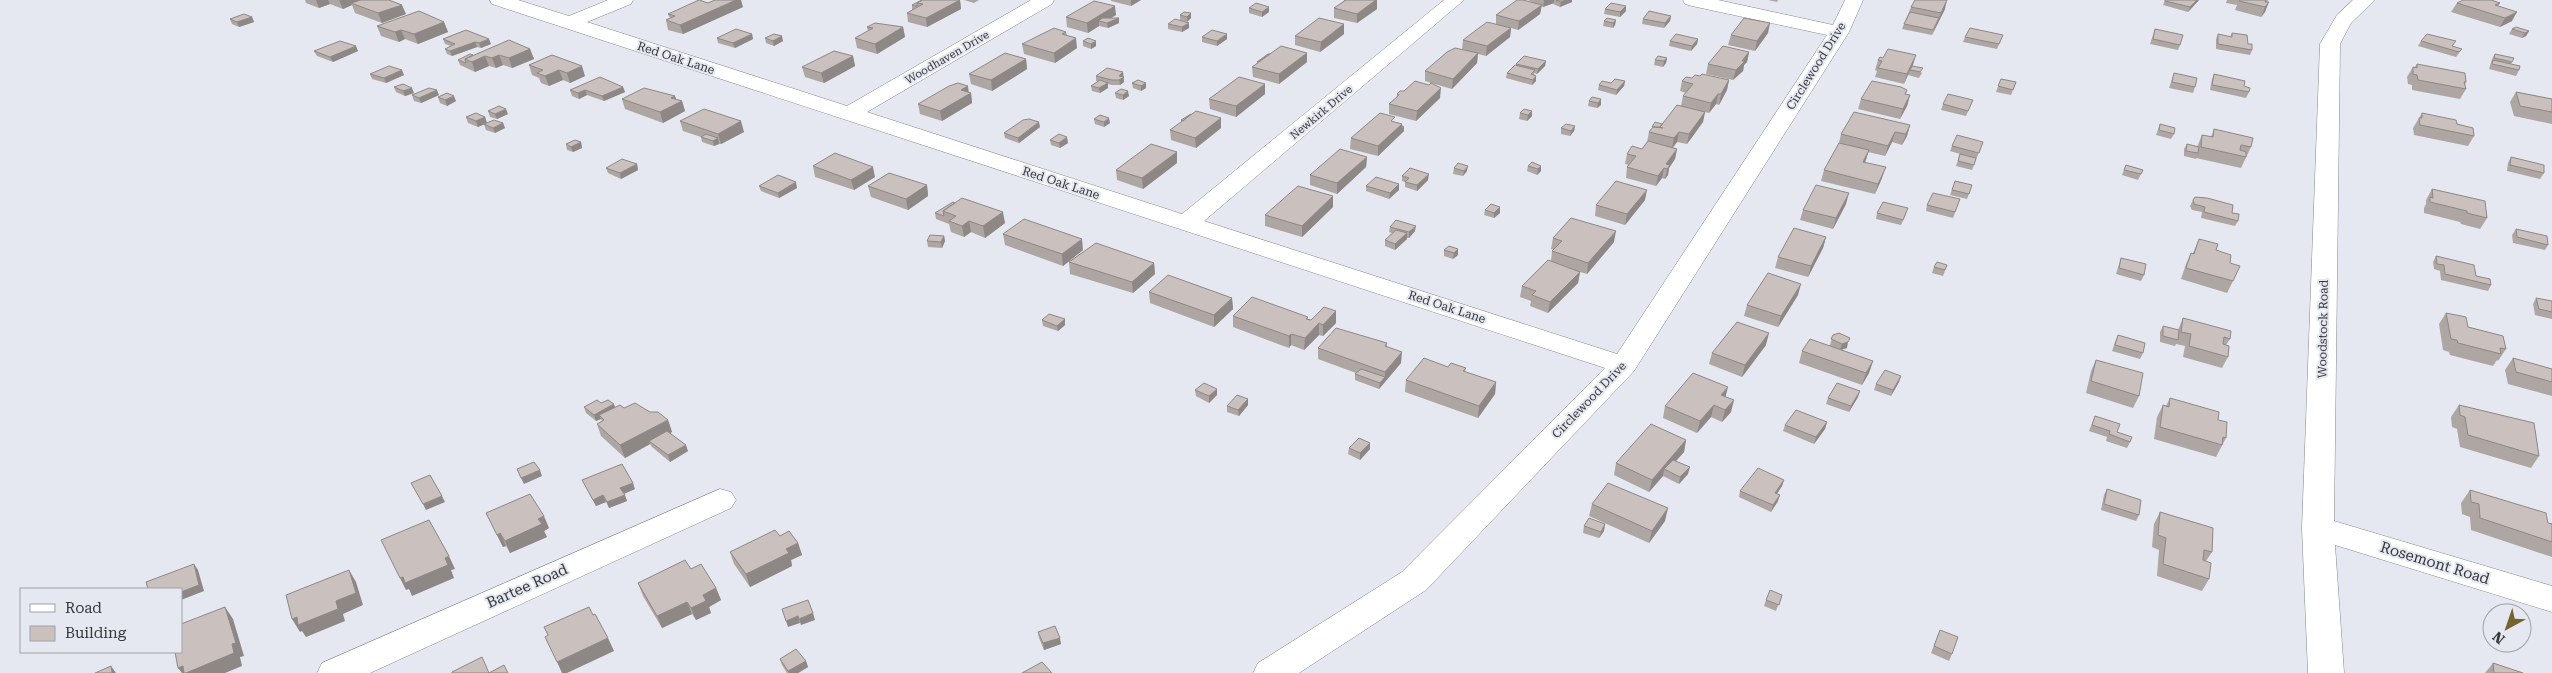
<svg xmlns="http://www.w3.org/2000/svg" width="2552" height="673" font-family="'Roboto Serif',serif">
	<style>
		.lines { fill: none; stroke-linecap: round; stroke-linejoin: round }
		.street-casing { stroke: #84878e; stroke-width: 1 }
		.street { fill: #fff; fill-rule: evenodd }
		.wall { fill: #aea6a3 }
		.shaded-wall { fill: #8d8785 }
		.building { fill: #cac1be; stroke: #8d8785 }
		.labels { text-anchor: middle; stroke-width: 4; stroke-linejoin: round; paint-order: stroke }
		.far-street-label { font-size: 11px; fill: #36383b; stroke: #e5e8f0 }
		.street-label { font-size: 12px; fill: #36383b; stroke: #e5e8f0 }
		.near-street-label { font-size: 15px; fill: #36383b; stroke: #e5e8f0 }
	</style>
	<rect width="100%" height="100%" fill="#e5e8f0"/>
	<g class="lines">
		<g class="street-casing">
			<path id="street" d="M490 0H518L569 16 608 0H633L631 4 587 22 847 106 1031 0H1054L1052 4 867 112 1182 214 1444 0H1464L1204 221 1617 354 1827 35 1692 6 1685 4 1683 0H1718L1833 25 1845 0H1863L1849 32 1634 371 1426 590 1299 673H1253L1258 663 1402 572 1605 368 562 27 492 4Z
				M2353 0H2375L2351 23 2340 44 2334 521 2552 586V612L2335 545 2344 673H2308L2302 528 2320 44 2337 15Z
				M720 489 731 492 736 500 731 508 370 673H317L322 663Z"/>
		</g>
		<use href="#street" class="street"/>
	</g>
	<path class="wall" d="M305 0H389L406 14 382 23 355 13 352 5 343 9 330 4 319 8 306 3Z
		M922 0H960L961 9 927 27 908 22 907 13 912 10V5Z
		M964 0H979L974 3Z
		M1111 0H1141L1131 6 1111 1Z
		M1344 0H1377V9L1357 23 1334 18V8L1344 1Z
		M1528 0H1572V2L1560 7 1553 4 1554 3 1543 7 1541 6 1540 14 1518 30 1511 28 1510 37 1486 56 1478 54 1477 63 1452 89 1431 83 1440 98 1416 121 1389 114V104L1397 97V94L1429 85 1431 83 1425 81V71L1475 53 1462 49 1463 40 1496 24V15L1534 3Z
		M1768 0H1778L1777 2Z
		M2165 0H2199L2188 12 2163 5Z
		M2227 0H2268L2265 12 2261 17 2235 10 2237 5 2226 3Z
		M708 3 743 7 683 34 668 30 666 20 670 18 668 14Z
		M2457 3H2500L2498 6 2512 21 2500 27 2451 12Z
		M1626 6V11L1620 17 1604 14 1605 9Z
		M1269 7V12L1262 17 1249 13V8Z
		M1911 7 1945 9 1932 35 1902 29Z
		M1116 15 1111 18H1119V23L1108 28 1099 26 1088 33 1067 27 1066 17Z
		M1180 15 1191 18 1187 22 1180 20Z
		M1671 16 1670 21 1664 28 1642 24 1643 19Z
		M252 17 254 22 239 27 232 24 230 19Z
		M1616 20 1615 25 1613 28 1603 26 1604 21Z
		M444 22 448 32 418 44 405 39 399 42 381 36 377 26Z
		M1189 23V28L1182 32 1168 29V24Z
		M1344 24V34L1320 52 1295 45V36Z
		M867 27H903L905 37 877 54 857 48 855 38 868 31Z
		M2155 29 2180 45 2178 50 2150 44Z
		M2512 29 2529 31 2526 36 2522 38 2509 34Z
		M466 30 491 44 481 48 477 47 452 56 447 54 445 49 451 46 445 44 443 39Z
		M1066 32 1067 35 1077 48 1055 63 1024 54 1022 44Z
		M1768 33 1755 51 1728 45 1731 35Z
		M2232 33 2248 44 2252 50 2250 55 2216 49V39L2218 34 2230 37Z
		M752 34 753 39 735 48 718 43 717 38Z
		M1202 37 1227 39 1217 46 1202 42Z
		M1965 37 2001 40 1997 49 1963 42Z
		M765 38 783 41 774 46 766 43Z
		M1698 39 1697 44 1691 51 1669 46 1670 41Z
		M1083 41 1096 46 1091 49 1083 46Z
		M2421 41 2453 47 2462 49 2456 57 2418 46Z
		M530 49 534 59 512 68 503 65 496 68 489 66 475 72 460 65 458 60 473 55Z
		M314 51H358L333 62 317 56Z
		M1749 52 1747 62 1744 65 1743 71 1733 80 1706 74 1708 64Z
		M2495 54 2512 62 2511 64 2519 70 2516 76 2489 69 2492 59Z
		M552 55 585 76 570 83 563 80 549 86 541 83 539 78 532 75 529 65Z
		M853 56 855 66 824 83 805 77 802 67Z
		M1667 58 1666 63 1663 67 1654 65 1655 60Z
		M1026 59 1027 69 992 91 971 84 969 74Z
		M1878 60 1913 66 1922 73 1919 78 1908 75 1904 84 1875 77 1877 71 1875 70Z
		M1546 61 1545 66 1537 74 1534 73 1536 81 1532 85 1506 78 1507 73 1516 66V64Z
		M1257 62H1307L1279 84 1253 77 1252 67 1257 64Z
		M2417 64 2466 82 2465 85 2466 89 2460 99 2412 90V85L2408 84 2407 77 2413 67 2414 68Z
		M1123 72 1124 82 1120 85H1112L1108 84V88L1100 93 1092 91 1091 86 1098 81H1096V76Z
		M2174 73 2195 87 2193 93 2169 88Z
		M370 74 404 75 386 83 372 79Z
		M2214 74 2244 86 2249 92 2246 98 2210 90 2212 79Z
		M1700 76 1729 80 1727 90 1719 105 1716 104 1709 113 1705 112 1703 122 1687 144 1677 142 1673 148 1677 149 1675 159 1669 168 1668 175 1665 179 1662 178 1656 186 1626 178 1627 167 1629 165 1625 164 1627 154 1642 149 1647 142 1649 132 1662 124 1681 106 1683 96 1686 93 1680 91 1682 81Z
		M2001 79 2016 82 2011 95 1996 92Z
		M1625 81 1624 86 1616 95 1598 90 1599 85Z
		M1132 83H1146V88L1141 91 1133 88Z
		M968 86V92L971 93 972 103 942 121 920 114 918 104Z
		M394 87 414 93 405 96 396 92Z
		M623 87 625 92 604 101 587 95 579 99 572 96 570 90Z
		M1907 90 1906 94 1910 95 1907 106 1900 119 1858 109 1861 99Z
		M2516 92 2552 99V124L2514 116 2510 102Z
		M1115 93 1129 96 1123 100 1116 98Z
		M1265 94 1236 117 1210 109 1209 99Z
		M412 95H439L421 103 414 101Z
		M675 96 676 99 682 101 685 111 663 123 625 109 622 99Z
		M438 97 456 101 447 106 440 103Z
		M1592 97 1601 105 1597 108 1588 106 1589 101Z
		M1973 100 1966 116 1941 110 1943 104Z
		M488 111 508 114 497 119 490 117Z
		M1520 113 1532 116 1527 121 1519 119Z
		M2422 113 2457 124 2474 136 2468 146 2414 135 2413 128Z
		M466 117H485L487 123 478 127 468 123Z
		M1221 118V128L1196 148 1171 140 1170 130 1182 122 1181 120Z
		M1094 119 1110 123 1104 127 1095 124Z
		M680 121 744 132 721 144H719L714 146 702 142 701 137 683 131Z
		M1394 122 1402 124V125L1404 126V131L1378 156 1350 149 1351 138Z
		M503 123 505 128 495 133 486 130 484 124Z
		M2160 124 2174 134 2171 139 2156 135Z
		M1910 125 1907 136 1902 145 1892 142 1885 156 1868 152 1865 162 1882 178 1875 194 1821 181 1824 170 1839 143 1841 134Z
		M1575 126 1574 131 1570 136 1561 134V128Z
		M1040 127 1019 143 1005 138 1004 133Z
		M2214 129 2251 147 2241 168 2196 158V159L2184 156V149L2187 144 2197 147 2202 135 2211 137Z
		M1050 140 1068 143 1060 148 1051 145Z
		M581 142 582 148 573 152 567 150 566 144Z
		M1983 142 1972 170 1956 166 1960 154 1950 151 1952 146Z
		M1177 152V163L1143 189 1117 180 1116 170Z
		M1367 157 1366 167 1337 194 1310 185V175Z
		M2511 157 2544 173 2540 179 2507 171 2508 163Z
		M637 164 638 170 621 179 608 173 606 168Z
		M2126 165 2143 170 2138 180 2122 175Z
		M813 166 875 177 854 190 815 177Z
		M1528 166H1541V171L1537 175 1527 171Z
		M1454 168 1467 171 1463 176 1453 174Z
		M1402 176 1428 180 1417 191 1405 187V182L1402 181Z
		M1955 181 1972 185 1967 199 1950 195Z
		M1399 184V190L1389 199 1366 191V186Z
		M927 185 928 196 908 210 871 197 868 186Z
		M759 186 797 188 779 198 761 191Z
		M2432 189 2487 218 2480 229 2461 224 2460 222 2424 213V208L2426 204V200Z
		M1333 196V207L1302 237 1265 226V215Z
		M1960 199 1953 218 1926 211 1927 205Z
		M1645 200 1625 225 1595 216 1596 205Z
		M2193 200 2232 213 2238 221 2235 226 2201 218 2202 212 2192 210 2190 206Z
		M953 202 1005 223 985 238 971 232 964 237 951 232 949 224 936 219 935 213Z
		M1846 204 1833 229 1800 220 1803 210Z
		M1485 210 1500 213 1494 218 1484 215Z
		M1877 213 1906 214 1901 225 1876 219Z
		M1390 227 1415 231 1409 238H1407V239L1395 250 1385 246V240L1392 233 1389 232Z
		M2516 229 2548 245 2545 250 2513 243 2512 235Z
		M1003 234 1083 250 1063 266 1005 245Z
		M944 236 945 241 942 248 928 247 927 241Z
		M1826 237 1823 248 1808 277 1775 268 1778 257Z
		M1553 238 1614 242 1587 274 1580 272 1578 283 1548 313 1530 306 1531 301 1520 297 1522 286 1551 261 1552 251 1554 250 1551 249Z
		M2199 239 2216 250 2230 263 2233 281 2227 293 2181 279 2186 264 2191 253H2193Z
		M1458 249V255L1453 259 1444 256V250Z
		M2436 256 2491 285 2488 291 2441 280 2440 271 2434 269 2433 262Z
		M2121 258 2144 275 2141 281 2116 274Z
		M1069 262 1154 263 1155 274 1133 293 1070 274Z
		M1947 265 1943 276 1932 273 1934 267Z
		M1149 292 1232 298 1233 309 1214 327 1150 303Z
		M1798 295 1778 327 1744 316 1747 305Z
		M2536 298 2552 301V319L2535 315 2533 304Z
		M1336 311V323L1323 336 1319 335 1304 350 1291 345 1289 348 1233 327V316L1308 317V319L1311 320Z
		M2446 313 2468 327 2506 349 2498 361 2497 360 2493 366 2450 355 2449 352 2443 350 2439 324Z
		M2183 318 2230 339 2226 345 2228 357 2222 368 2183 357 2185 346 2176 344 2175 346 2160 342V332L2163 326 2178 330Z
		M1042 320 1065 325 1058 331 1043 326Z
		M1833 335 1847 348 1841 350 1873 361 1869 373 1862 385 1799 363 1802 351 1830 345Z
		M2118 335 2143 353 2140 359 2112 351 2115 342Z
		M1387 343V347L1401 363 1379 389 1355 380V374L1356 373 1318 359V348Z
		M1766 345 1742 377 1709 364 1712 353Z
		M2513 358 2552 369V396L2508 384 2505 370Z
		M2096 360 2139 396 2133 408 2086 393 2091 371Z
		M1448 367 1466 368 1465 372 1496 382 1495 394 1478 418 1405 392 1406 380Z
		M1901 376 1899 382 1891 396 1874 390 1876 384Z
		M1195 390 1217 395 1209 403 1196 396Z
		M1725 397 1731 412 1722 422 1711 417 1697 433 1663 418 1665 406Z
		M1858 397 1849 412 1826 404 1828 398Z
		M2170 398 2218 420 2226 438 2216 457 2154 439 2157 417 2163 405 2166 406Z
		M1248 399V405L1239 416 1227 412V406Z
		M601 403 615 407 650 412 668 420 672 432 670 433 688 451 670 462 652 447 650 444 625 458 601 436 597 424 602 421 601 419 596 421 586 413 584 407Z
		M2459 405 2539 456 2531 468 2460 447 2457 429 2452 427 2451 417Z
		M2095 416 2130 442 2127 448 2106 441 2107 437 2089 431Z
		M1827 422 1825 429 1814 444 1783 431 1785 425Z
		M1686 440 1684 452 1676 461 1688 474 1679 484 1663 476 1649 492 1614 475 1616 463Z
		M1370 443V449L1360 460 1348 454 1349 448Z
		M582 480 635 489 624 494 627 501 609 508 606 502 596 506Z
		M1784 480 1782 486 1777 494 1778 501 1771 512 1739 497 1740 491Z
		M2107 489 2139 515 2136 521 2101 510 2104 495Z
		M2470 490 2548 523H2552V557L2471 530 2470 517 2462 514 2461 503Z
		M1592 504 1665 521 1649 543 1589 516Z
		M2160 512 2212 552 2206 561 2209 579 2202 591 2157 576 2159 550 2152 547 2154 524Z
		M486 513 549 528 544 531 547 537 510 553 506 546 503 547Z
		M1605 524 1604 531 1599 538 1583 533 1584 526Z
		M780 536 798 543 802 555 791 560 792 566 750 587 734 564 730 552Z
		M691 569 716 588 721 600 709 607 711 613 696 620 692 614 662 628 643 596 638 583Z
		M1782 595 1776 611 1764 606 1766 600Z
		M1940 630 1952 654 1949 661 1931 653Z
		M1038 632 1061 644 1044 650 1039 638Z
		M780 659 806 661 808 667 798 673H787L782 665Z
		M2493 663 2523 673H2485Z"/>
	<path class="shaded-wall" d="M316 0H328L330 4 319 8Z
		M339 0H367L351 3 352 5 343 9Z
		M736 0H741L743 7 683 34 680 25Z
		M960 0 961 9 927 27 926 18Z
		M1131 0H1141L1131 6Z
		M1376 0H1377V9L1357 23V14Z
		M1544 0H1554V3L1543 7Z
		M1566 0H1572V2L1560 7 1561 2Z
		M1947 0 1945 9 1932 35 1941 13Z
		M2197 0H2199L2188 12 2190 7Z
		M2269 2 2265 12 2261 17 2265 7Z
		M402 5 406 14 382 23 378 13Z
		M1542 5 1540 14 1518 30 1519 21Z
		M1115 6 1116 15 1104 22 1099 21V26L1088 33 1087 23Z
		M1626 6V11L1620 17V12Z
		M1269 7V12L1262 17V12Z
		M2517 12 2512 21 2500 27 2505 18Z
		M1191 13V18L1187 22V17Z
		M1671 16 1670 21 1664 28 1665 23Z
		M252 17 254 22 239 27 237 22Z
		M1119 18V23L1108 28 1107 23Z
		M1616 20 1615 25 1613 28V23Z
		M444 22 448 32 418 44 414 34Z
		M1189 23V28L1182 32V27Z
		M1770 23 1768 33 1755 51 1757 41Z
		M1344 24V34L1320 52 1321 42Z
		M903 27 905 37 877 54 875 44Z
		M1511 28 1510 37 1486 56 1487 46Z
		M401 30 405 39 399 42 395 32Z
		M2529 31 2526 36 2522 38 2525 33Z
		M752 34 753 39 735 48 733 43Z
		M1227 34V39L1217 46V41Z
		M782 36 783 41 774 46 773 41Z
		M1076 38 1077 48 1055 63 1054 53Z
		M489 39 491 44 481 48 479 43Z
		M1698 39 1697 44 1691 51 1692 46Z
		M1096 41V46L1091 49V44Z
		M475 42 477 47 452 56 450 51Z
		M356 46 358 51 333 62 330 57Z
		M530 49 534 59 512 68 509 58Z
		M1749 52 1747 62 1744 65 1743 71 1733 80 1736 70Z
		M1307 53V62L1279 84V74Z
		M1478 53 1477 63 1452 89 1453 79Z
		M499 55 503 65 496 68 492 58Z
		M1916 55 1913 65 1910 70 1904 84 1907 74Z
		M485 56 489 66 475 72 472 62Z
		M853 56 855 66 824 83 821 73Z
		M1667 58 1666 63 1663 67 1664 61Z
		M1026 59 1027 69 992 91 991 80Z
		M1546 61 1545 66 1537 74 1538 69Z
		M582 66 585 76 570 83 567 73Z
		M402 70 404 75 386 83 384 78Z
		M559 70 563 80 549 86 545 76Z
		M1123 72 1124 82 1120 85 1119 76Z
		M1536 76V81L1532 85 1533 80Z
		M1729 80 1727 90 1719 105 1721 94Z
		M1625 81 1624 86 1616 95 1617 90Z
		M1108 83V88L1100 93 1099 88Z
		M1146 83V88L1141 91V86Z
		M1265 84V94L1236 117V106Z
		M968 86 969 94 971 93 972 103 942 121 940 111 961 90Z
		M623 87 625 92 604 101 602 96Z
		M412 88 414 93 405 96 403 91Z
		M1441 88 1440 98 1416 121 1417 111Z
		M437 90 439 95 421 103 419 98Z
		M585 90 587 95 579 99 578 93Z
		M1128 91 1129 96 1123 100V95Z
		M1718 94 1716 104 1709 113 1711 103Z
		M1910 95 1907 106 1900 119 1903 109Z
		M454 96 456 101 447 106 445 100Z
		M675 96 677 103 682 101 685 111 663 123 660 112 671 98Z
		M1601 99V105L1597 108 1598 103Z
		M506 109 508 114 497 119 495 114Z
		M1532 111V116L1527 121 1528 115Z
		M1705 112 1703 122 1687 144 1689 134Z
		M485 117 487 123 478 127 476 121Z
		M1109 118 1110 123 1104 127V122Z
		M1221 118V128L1196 148 1195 138Z
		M741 121 744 132 721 144 718 134Z
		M1039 122 1040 127 1019 143 1018 138Z
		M503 123 505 128 495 133 493 128Z
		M1402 124V128L1404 126V131L1378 156V146Z
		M1910 125 1907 136 1902 145 1906 134Z
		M1575 126 1574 131 1570 136 1571 131Z
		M1679 132 1677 142 1672 148 1674 138Z
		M1895 132 1892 142 1885 156 1888 146Z
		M1067 137 1068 143 1060 148 1059 143Z
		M718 138 719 144 714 146 713 141Z
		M581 142 582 148 573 152 571 147Z
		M1677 149 1675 159 1669 168 1668 175 1665 179 1667 169 1666 164Z
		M1869 150 1866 160 1860 172 1863 162Z
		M1177 152V163L1143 189 1142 178Z
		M1367 157 1366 167 1337 194V183Z
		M637 164 638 170 621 179 620 173Z
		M1468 166 1467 171 1463 176 1464 171Z
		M1541 166V171L1537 175 1538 169Z
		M873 167 875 177 854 190 851 180Z
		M1886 167 1882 178 1875 194 1878 184Z
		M1664 168 1662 178 1656 186 1658 176Z
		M1429 174 1428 180 1417 191V185Z
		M796 182 797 188 779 198 778 193Z
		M1399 184V190L1389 199 1390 193Z
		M927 185 928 196 908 210 906 199Z
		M1647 190 1645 200 1625 225 1627 214Z
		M1849 193 1846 204 1833 229 1836 218Z
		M1333 196V207L1302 237V226Z
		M1500 207V213L1494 218V213Z
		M1003 212 1005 223 985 238 983 226Z
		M969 221 971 232 964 237 962 226Z
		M1416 226 1415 231 1409 238V232Z
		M1616 231 1614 242 1587 274 1588 263Z
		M1407 233V239L1395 250V244Z
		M944 236 945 241 942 248 941 242Z
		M1826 237 1823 248 1808 277 1811 266Z
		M1082 239 1083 250 1063 266 1062 254Z
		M1458 249V255L1453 259 1454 253Z
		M1154 263 1155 274 1133 293 1132 282Z
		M1580 272 1578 283 1548 313 1550 302Z
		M1801 284 1798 295 1778 327 1781 316Z
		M1232 298 1233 309 1214 327V315Z
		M1336 311V323L1323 336V325Z
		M1065 319V325L1058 331 1057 326Z
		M1319 323V335L1304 350 1305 338Z
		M1769 333 1766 345 1742 377 1745 365Z
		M1291 334V345L1289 348V336Z
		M1848 342 1847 348 1840 350 1842 344Z
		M1402 352 1401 363 1379 389 1380 383 1385 377V372Z
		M1873 361 1869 373 1862 385 1866 373Z
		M1901 376 1899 382 1891 396 1893 390Z
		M1496 382 1495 394 1478 418 1479 406Z
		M1728 387 1725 399 1721 395Z
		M1217 389V395L1209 403V396Z
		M1860 391 1858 397 1849 412 1851 406Z
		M1248 399V405L1239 416 1238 410Z
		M1734 400 1731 412 1722 422 1725 410Z
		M614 404 616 410 599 415 601 419 596 421 594 415Z
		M1714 405 1711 417 1697 433 1700 421Z
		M668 420 672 432 652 443 649 441 650 444 625 458 620 445Z
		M1827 422 1825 429 1814 444 1816 437Z
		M1686 440 1684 452 1667 471 1664 469 1663 476 1649 492 1652 480Z
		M1370 443V449L1360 460V453Z
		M686 445 688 451 670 462 668 455Z
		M1690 467 1688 474 1679 484 1680 477Z
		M540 470 542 476 524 484 521 478Z
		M1784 480 1782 486 1773 499 1775 493Z
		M633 483 635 489 623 494 620 488Z
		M603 495 606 502 596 506 593 500Z
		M625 495 627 501 609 508 607 502Z
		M1780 495 1778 501 1771 512 1773 505Z
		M442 496 445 502 426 510 423 504Z
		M1668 508 1665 521 1649 543 1652 531Z
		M544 516 549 528 544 531 547 537 510 553 505 541 538 519Z
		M1605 524 1604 531 1599 538 1601 532Z
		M500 533 506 546 503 547 497 535Z
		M798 543 802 555 791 560 792 566 750 587 746 574 786 549Z
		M449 556 455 569 451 570 454 578 412 596 409 589 406 590 400 578Z
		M194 564 198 570 204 591 181 600V592Z
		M349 570 356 582 363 605 343 614 345 621 306 637 302 631 300 632 292 619 336 601Z
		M716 588 721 600 709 607 711 613 696 620 691 608 703 595Z
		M687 602 692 614 662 628 657 616Z
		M225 607 233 619 244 656 240 657 242 666 225 673H182L178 668Z
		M813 613 815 620 801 625 799 619Z
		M798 616 800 623 788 627 786 621Z
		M608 638 614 651 567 673H562L557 662Z
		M1060 638 1061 644 1044 650 1043 643Z
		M806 661 808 667 798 673H789L788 671Z
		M111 666 116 673H112Z"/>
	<path class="building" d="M361 0H389L402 5 378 13 351 3Z
		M699 0 708 3 715 0H736L680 25 666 20 675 16 668 14Z
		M922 0H960L926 18 907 13 923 4 917 3Z
		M922 0 917 3V6L912 5Z
		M1346 0H1376L1357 14 1334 8Z
		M1517 0H1523L1542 5 1519 21 1496 15Z
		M1556 0H1566L1561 2Z
		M1915 0H1947L1941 13 1911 7Z
		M2165 0H2197L2190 7 2165 1Z
		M2240 0H2266L2265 2H2269L2265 7 2239 1Z
		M2463 0H2491L2500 3 2495 5 2517 12 2505 18 2457 3Z
		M1094 1 1115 6 1087 23 1066 17Z
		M1256 3 1269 7 1262 12 1249 8Z
		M1611 3 1626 6 1620 12 1605 9Z
		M419 11 444 22 414 34 401 30 395 32 377 26Z
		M1649 11 1671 16 1665 23 1643 19Z
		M1184 12 1191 13 1187 17 1180 15Z
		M1910 12 1939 18 1933 30 1904 24Z
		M244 14 252 17 237 22 230 19Z
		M1102 18H1119L1107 23 1099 21Z
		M1319 18 1344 24 1321 42 1295 36Z
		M1607 18 1616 20 1613 23 1604 21Z
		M1744 18 1770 23 1757 41 1731 35Z
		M1175 19 1189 23 1182 27 1168 24Z
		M1487 22 1511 28 1487 46 1463 40Z
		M875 23 903 27 875 44 855 38 873 28 867 27Z
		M2516 27 2529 31 2525 33 2512 29Z
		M1054 28 1066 32 1062 34 1076 38 1054 53 1022 44Z
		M1970 28 2003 35 1999 44 1965 37Z
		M736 29 752 34 733 43 717 38Z
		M2155 29 2183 35 2180 45 2153 39Z
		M466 30 489 39 479 43 475 42 450 51 445 49 455 44 443 39Z
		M1212 30 1227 34 1217 41 1202 37Z
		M2232 33 2247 35 2248 44H2252V50L2218 44V34L2232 37Z
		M774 34 782 36 773 41 765 38Z
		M1676 34 1698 39 1692 46 1670 41Z
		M2427 34 2456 41 2452 46 2462 49 2459 52 2421 41Z
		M1088 38 1096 41 1091 44 1083 41Z
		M509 40 530 49 509 58 499 55 492 58 485 56 472 62 465 59Z
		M340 41 356 46 330 57 314 51Z
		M1281 46 1307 53 1279 74 1252 67Z
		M1723 46 1749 52 1742 61H1745L1736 70 1708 64Z
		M1455 48 1478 53 1453 79 1425 71 1447 52Z
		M1888 49 1916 55 1907 74 1878 68 1882 61 1878 60 1880 57 1883 58Z
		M834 51 853 56 821 73 802 67Z
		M1005 53 1026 59 991 80 969 74Z
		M470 54 473 55 465 59 466 63 458 60Z
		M1268 54H1270L1258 62H1257Z
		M2495 54 2514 58 2512 62 2494 58Z
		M552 55 582 66 567 73 559 70 545 76 537 73 543 70 529 65Z
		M1524 56 1546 61 1538 69 1516 64Z
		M1658 56 1667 58 1664 61 1655 60Z
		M2493 60 2520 66 2519 70 2492 64Z
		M2417 64 2465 73 2466 82H2464L2466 89 2418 80 2417 75 2413 74V67L2417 68Z
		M1515 65 1535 70 1531 74 1536 76 1533 80 1507 73Z
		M389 66 402 70 384 78 370 74Z
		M1912 66 1923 68 1920 72 1910 70Z
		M1107 68 1123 72 1119 76 1124 77 1119 80H1112L1096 76Z
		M2174 73 2197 78 2195 87 2172 82Z
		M1702 74 1729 80 1721 94H1718L1711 103 1683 96 1693 84 1682 81 1686 77 1692 78 1695 75 1700 76Z
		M2214 74 2245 81 2244 86 2250 88 2249 92 2212 85Z
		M600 77 623 87 602 96 585 90 578 93 570 90Z
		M1239 77 1265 84 1236 106 1209 99Z
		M1615 79 1625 81 1617 90 1599 85 1602 81 1611 83Z
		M2001 79 2016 82 2013 90 1998 86Z
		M1100 80 1108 83 1099 88 1091 86Z
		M1138 80 1146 83 1141 86 1132 83Z
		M1415 81 1429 85 1431 83 1441 88 1417 111 1389 104 1399 95 1397 94 1400 91H1404Z
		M1872 81 1901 87 1907 90 1905 94 1910 95 1903 109 1861 99Z
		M958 83 968 86 961 90 971 93 940 111 918 104 949 86Z
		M403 84 412 88 403 91 394 87Z
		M429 88 437 90 419 98 412 95Z
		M644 88 675 96 671 98 682 101 660 112 622 99Z
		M1121 89 1128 91 1123 95 1115 93Z
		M2516 92 2552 99V112L2520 106Z
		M447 93 454 96 445 100 438 97Z
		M1948 94 1973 100 1968 111 1943 104Z
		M1592 97 1601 99 1598 103 1589 101Z
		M1677 105 1705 112 1689 134 1679 132 1674 138 1649 132 1653 127 1663 128 1660 127Z
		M499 106 506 109 495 114 488 111Z
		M704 109 741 121 718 134 680 121Z
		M1524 109 1532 111 1528 115 1520 113Z
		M1196 111 1221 118 1195 138 1170 130Z
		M1854 112 1910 125 1906 134 1895 132 1888 146 1841 134Z
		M476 113 485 117 476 121 466 117Z
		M1380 113 1395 117 1391 121 1402 124 1378 146 1351 138Z
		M2422 113 2456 120 2457 124 2473 128 2474 136 2420 125 2419 118H2422Z
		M1191 114 1183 121 1181 120Z
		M1100 115 1109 118 1104 122 1094 119Z
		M1029 119 1039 122 1018 138 1004 133 1023 120Z
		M494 120 503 123 493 128 484 124Z
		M1655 122 1662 124 1660 127H1652Z
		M1566 124 1575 126 1571 131 1561 128Z
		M2160 124 2175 128 2174 134 2159 130Z
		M2214 129 2253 138 2251 147 2241 145 2240 150 2246 152V157L2201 147 2202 135 2213 137Z
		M706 134 718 138 713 141 701 137Z
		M1059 134 1067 137 1059 143 1050 140Z
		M1957 135 1983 142 1979 153 1952 146Z
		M575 140 581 142 571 147 566 144Z
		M1648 141 1677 149 1666 164 1670 165 1667 169 1664 168 1658 176 1627 167 1636 156 1627 154 1632 146 1642 149Z
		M1839 143 1869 150 1863 162 1886 167 1878 184 1824 170Z
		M1151 144 1177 152 1142 178 1116 170Z
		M2187 144 2199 147 2198 153 2186 151Z
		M1340 149 1367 157 1337 183 1310 175Z
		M835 153 873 167 851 180 813 166Z
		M1960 154 1976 158 1974 165 1958 161Z
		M2511 157 2544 165V173L2510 165Z
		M622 159 637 164 620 173 606 168Z
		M1532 162 1541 166 1538 169 1528 166Z
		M1458 163 1468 166 1464 171 1454 168Z
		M2126 165 2143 170 2141 174 2124 170Z
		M1410 168 1429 174 1417 185 1405 182 1409 178 1402 176Z
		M889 173 927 185 906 199 868 186Z
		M778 175 796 182 778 193 759 186Z
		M1376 177 1399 184 1390 193 1366 186Z
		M1616 181 1647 190 1627 214 1596 205Z
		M1955 181 1972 185 1969 194 1952 190Z
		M1816 185 1849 193 1836 218 1803 210Z
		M1298 186 1333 196 1302 226 1265 215Z
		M2432 189 2485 201 2487 218 2467 213V211L2430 202V197L2433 198Z
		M1933 193 1960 199 1955 212 1927 205Z
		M2195 197 2207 198 2233 205 2232 213 2239 214 2238 221 2204 212 2205 207 2194 204 2193 200Z
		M962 198 1003 212 983 226 969 221 962 226 949 221 956 216 943 211Z
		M953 202 955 203 943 211 944 216 935 213Z
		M1883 202 1908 208 1903 220 1877 213Z
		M1491 204 1500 207 1494 213 1485 210Z
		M1571 218 1616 231 1588 263 1552 251 1562 241 1553 238Z
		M1024 219 1082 239 1062 254 1003 234Z
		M1396 220 1416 226 1409 232 1390 227Z
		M1794 228 1826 237 1811 266 1778 257Z
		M2516 229 2547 236 2548 245 2517 237Z
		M1396 230 1407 233 1395 244 1385 240Z
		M930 235 944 236 941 242 927 241Z
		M2199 239 2218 244 2216 250 2231 255 2230 263 2240 266 2233 281 2186 268 2191 253 2194 254Z
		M1096 243 1154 263 1132 282 1069 262Z
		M1449 246 1458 249 1454 253 1444 250Z
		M2436 256 2474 265 2476 276 2490 279 2491 285 2445 274 2444 265 2437 264Z
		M2121 258 2146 264 2144 275 2119 268Z
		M1548 260 1580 272 1550 302 1532 295 1536 291 1522 286Z
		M1937 262 1947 265 1945 270 1934 267Z
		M1768 273 1801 284 1781 316 1747 305Z
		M1168 275 1232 298 1214 315 1149 292Z
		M1252 297 1308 317 1306 319 1311 320 1324 307 1336 311 1323 325 1319 323 1305 338 1291 334 1289 336 1233 316Z
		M2536 298 2552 301V312L2539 309Z
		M2446 313 2466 317 2468 327 2503 336 2506 349 2500 348 2501 354 2458 343 2457 340 2451 339Z
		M1049 314 1065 319 1057 326 1042 320Z
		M2183 318 2231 331 2230 339 2224 337 2223 344 2229 346 2228 357 2189 346 2191 334 2181 332Z
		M1737 322 1769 333 1745 365 1712 353Z
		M2163 326 2179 330 2178 340 2163 336Z
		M1336 328 1387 343 1385 346 1402 352 1385 372 1318 348Z
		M1839 333 1850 338 1848 342 1842 344 1831 339 1833 335Z
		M2118 335 2145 343 2143 353 2115 345Z
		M1810 339 1873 361 1866 373 1802 351Z
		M1424 358 1448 367 1451 363 1466 368 1463 371 1496 382 1479 406 1406 380Z
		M2513 358 2552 369V382L2516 372Z
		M2096 360 2143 373 2139 396 2091 381Z
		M1361 369 1385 377 1380 383 1355 374Z
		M1885 370 1901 376 1893 390 1876 384Z
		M1693 373 1728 387 1721 395 1734 400 1725 410 1714 405 1700 421 1665 406Z
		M1204 383 1217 389 1209 396 1195 390Z
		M1837 383 1860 391 1851 406 1828 398Z
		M1237 395 1248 399 1238 410 1227 406Z
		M2170 398 2219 412 2218 420 2227 422 2226 438 2223 437 2222 445 2160 427 2163 405 2169 407Z
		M597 400 601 403 608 400 614 404 594 415 584 407Z
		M635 403 650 412H658L668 420 620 445 597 424 604 420 599 415 620 405 624 408Z
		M2459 405 2534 423 2539 456 2468 435 2465 417 2460 415Z
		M1796 410 1827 422 1816 437 1785 425Z
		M2095 416 2120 424 2117 432 2132 437 2130 442 2109 434 2110 431 2092 425Z
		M1651 424 1686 440 1652 480 1616 463Z
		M667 431 686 445 668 455 649 441Z
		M1359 438 1370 443 1360 453 1349 448Z
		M1673 460 1690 467 1680 477 1664 469Z
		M534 462 540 470 521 478 517 469Z
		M622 464 633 483 620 488 625 495 607 502 603 495 593 500 582 480Z
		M1758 468 1784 480 1775 493 1780 495 1773 505 1740 491Z
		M430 475 442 496 423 504 411 483Z
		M1608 483 1668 508 1652 531 1592 504Z
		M2107 489 2141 500 2139 515 2104 504Z
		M2470 490 2546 513 2548 523 2552 524V542L2480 518 2479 504 2471 502Z
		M530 494 544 516 538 519 542 524 505 541 500 533 497 535 486 513Z
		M2160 512 2213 528 2212 552 2204 550 2203 560 2211 563 2209 579 2163 564 2166 538 2158 535Z
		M1589 518 1605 524 1601 532 1584 526Z
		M429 520 449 556 445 558 448 565 405 583 403 577 400 578 381 540Z
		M775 530 780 536 789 531 798 543 786 549 789 553 746 574 730 552Z
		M685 560 691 569 701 564 716 588 703 595 706 601 691 608 687 602 657 616 638 583Z
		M194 564 199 585 181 592V589H148L146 582Z
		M349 570 356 593 336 601 338 609 298 625 297 617 292 619 286 595Z
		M1770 590 1782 595 1779 605 1766 600Z
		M808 600 813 613 799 619 798 616 786 621 782 609Z
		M225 607 236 643 232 644 234 653 186 673H184L183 666 178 668 175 652H181V624Z
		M589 607 593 615 595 614 608 638 557 662 545 637 548 635 544 627Z
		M1055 626 1060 638 1043 643 1038 632Z
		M1940 630 1958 637 1952 654 1934 646Z
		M796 649 806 661 788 671 780 659Z
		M482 657 489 673 504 665 508 673H452V672Z
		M1042 662 1052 673H1022Z
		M2493 663 2523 673H2494Z
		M111 666 112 673H95Z"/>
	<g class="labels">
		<g class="far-street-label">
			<text transform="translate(947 57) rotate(-30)" y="4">Woodhaven Drive</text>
			<text transform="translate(1321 112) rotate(-40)" y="4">Newkirk Drive</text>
		</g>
		<g class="street-label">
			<text transform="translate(676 58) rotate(18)" y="4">Red Oak Lane</text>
			<text transform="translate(1816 66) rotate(-58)" y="4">Circlewood Drive</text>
			<text transform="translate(1061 183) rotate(18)" y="4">Red Oak Lane</text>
			<text transform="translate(1447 307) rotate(18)" y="4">Red Oak Lane</text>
			<text transform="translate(2323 329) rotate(-89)" y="4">Woodstock Road</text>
			<text transform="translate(1589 400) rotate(-46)" y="4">Circlewood Drive</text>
		</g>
		<g class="near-street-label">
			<text transform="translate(2435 563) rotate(17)" y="5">Rosemont Road</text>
			<text transform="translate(527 586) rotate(-24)" y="5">Bartee Road</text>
		</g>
	</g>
	<rect x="20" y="588" width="162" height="65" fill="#e5e8f0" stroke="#9fa2a8"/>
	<rect x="30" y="604" width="25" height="8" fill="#ffffff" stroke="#9fa2a8"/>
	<text x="65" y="613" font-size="15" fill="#36383b">Road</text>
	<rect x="30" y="626" width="25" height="15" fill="#cac1be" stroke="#9fa2a8"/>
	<text x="65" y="638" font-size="15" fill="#36383b">Building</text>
	<g transform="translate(2507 628) rotate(220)"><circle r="24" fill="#e5e8f0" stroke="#9fa2a8"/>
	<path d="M0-4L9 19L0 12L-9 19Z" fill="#756432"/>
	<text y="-8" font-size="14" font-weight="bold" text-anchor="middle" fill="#36383b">N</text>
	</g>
</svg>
